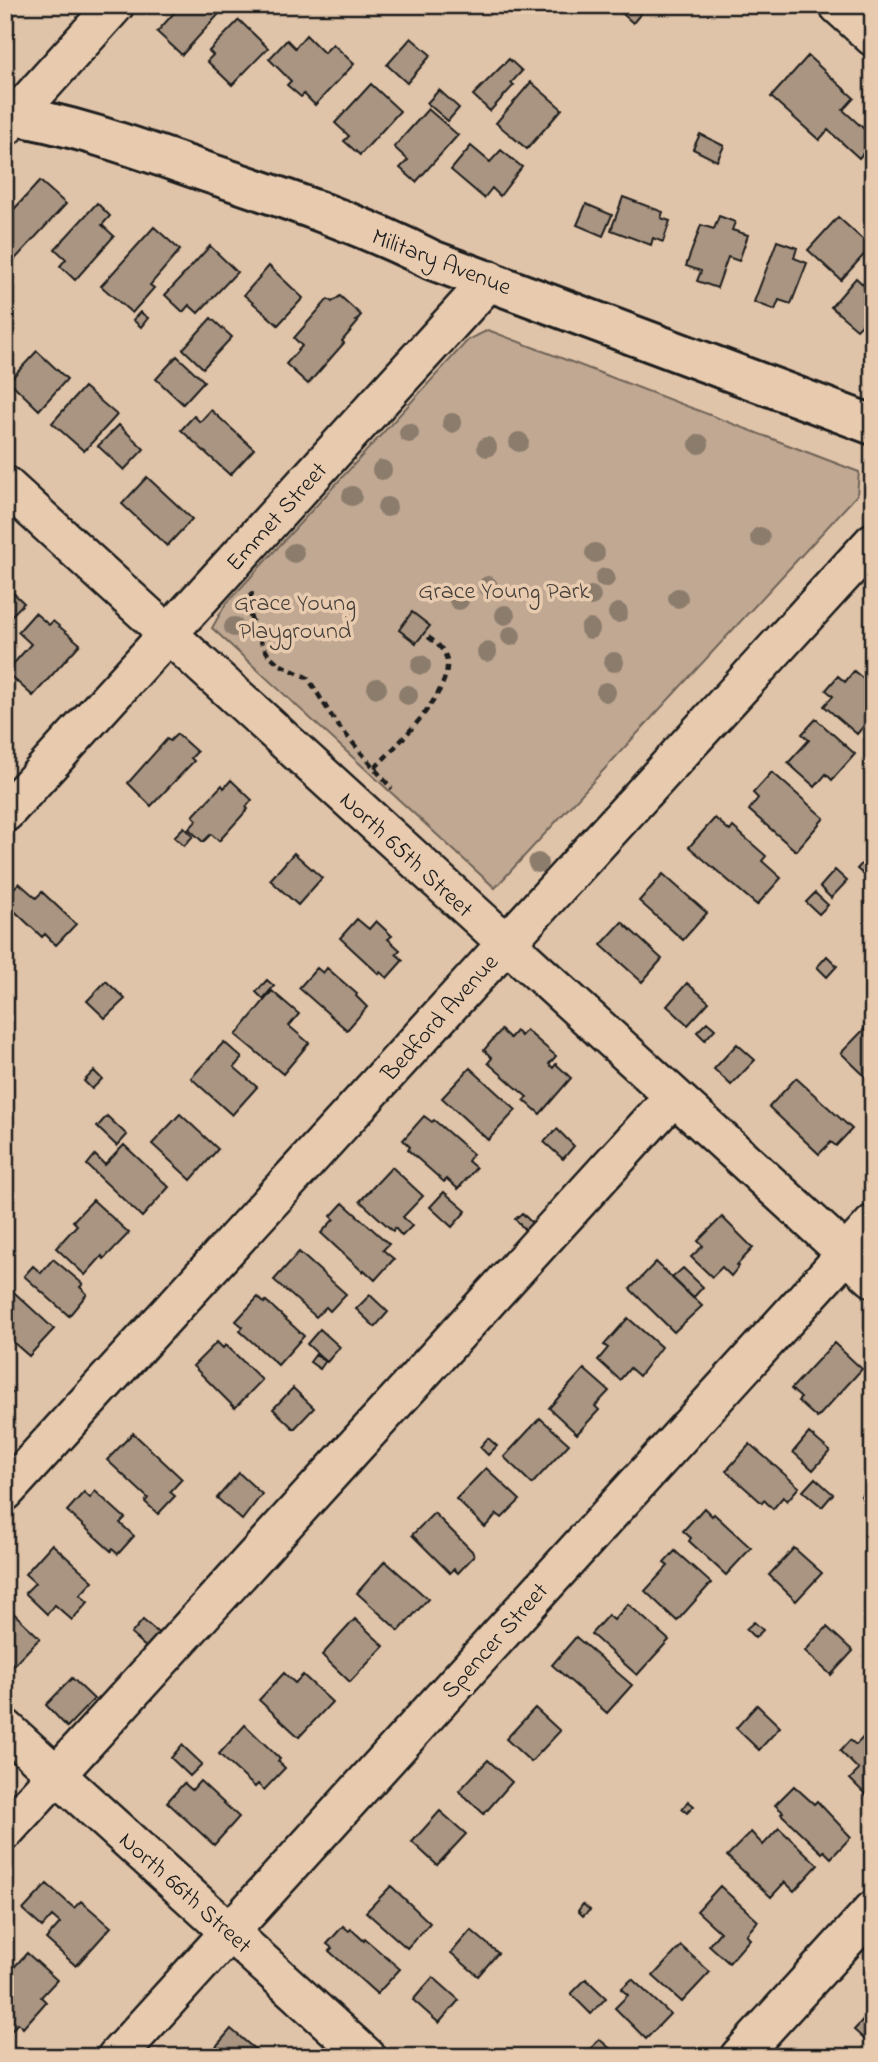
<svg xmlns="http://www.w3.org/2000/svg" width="878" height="2062" font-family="'Indie Flower',sans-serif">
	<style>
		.green { fill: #c0a892; stroke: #6e6257; stroke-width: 2 }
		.building { fill: #a99582; stroke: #1c1c1c; stroke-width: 2 }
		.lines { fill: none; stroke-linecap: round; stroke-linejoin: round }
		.minor-casing { stroke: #1c1c1c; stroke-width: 42 }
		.major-casing { stroke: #1c1c1c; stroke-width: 44 }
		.path { stroke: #1c1c1c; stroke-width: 4.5; stroke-dasharray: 7 5; stroke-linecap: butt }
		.minor { stroke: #e8cbaf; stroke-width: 37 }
		.major { stroke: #e8cbaf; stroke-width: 38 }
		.tree { fill: #8b7b6c }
		.labels { text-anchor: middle; stroke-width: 7; stroke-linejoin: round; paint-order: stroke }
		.street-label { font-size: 24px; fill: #1c1c1c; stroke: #e8cbaf }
		.park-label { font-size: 24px; fill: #453f3a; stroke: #e8cbaf }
	</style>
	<rect width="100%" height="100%" fill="#e0c4a9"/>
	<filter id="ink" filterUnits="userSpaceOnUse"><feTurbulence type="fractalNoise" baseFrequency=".0143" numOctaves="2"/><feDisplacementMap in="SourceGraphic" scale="14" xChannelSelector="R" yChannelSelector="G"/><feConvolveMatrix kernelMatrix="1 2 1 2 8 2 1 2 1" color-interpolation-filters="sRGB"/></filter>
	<g filter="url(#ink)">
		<path class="green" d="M488 330 859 472 857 495 495 888 212 628 225 605 468 340Z"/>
		<path class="building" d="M181 5H208L211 8 214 5H227L182 55 157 32Z
			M613 5H648L633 23Z
			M239 20 268 48 232 85 207 61 213 55 209 51Z
			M306 35 324 53 333 44 354 64 315 105 304 94 301 97 287 85 291 81 269 59 287 40 295 48Z
			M411 38 431 55 407 83 387 65Z
			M808 56 854 98 843 110 873 137V142L859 158 828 130 819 140 771 97Z
			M509 59 522 71 511 83 514 85 490 111 473 95Z
			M531 82 562 109 527 149 496 123Z
			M371 84 400 111 360 155 344 141 349 136 335 123Z
			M439 90 459 108 448 121 427 103Z
			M428 109 458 135 416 182 400 168 408 160 394 147Z
			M700 134 724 146 717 161 693 149Z
			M471 146 490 162 501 150 522 167 500 196 492 188 484 198 451 170Z
			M40 181 66 204 5 270V219Z
			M623 197 663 212 661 218 670 221 663 242 653 238 651 245 611 230Z
			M97 203 110 216 102 225 114 236 75 280 60 266 66 259 55 249Z
			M586 204 612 215 603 236 577 225Z
			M719 216 735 222 732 230 748 235 739 261 728 257 717 288 697 281 701 271 686 266 701 225 714 229Z
			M838 217 871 247 841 280 808 250Z
			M154 227 180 250 150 285 154 288 132 313 101 286Z
			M777 241 797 248 794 258 807 263 791 304 779 300 775 310 754 302Z
			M210 246 237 272 198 313 189 305 183 312 165 295Z
			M269 266 303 298 278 325 244 295Z
			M856 278 867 288 873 282V337L869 334 871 332 862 324 857 329 831 307Z
			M340 296 361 315 356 321 358 322 342 341 344 343 308 384 286 364 302 346 294 338 328 299 332 302Z
			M140 312 148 318 141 327 133 320Z
			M211 318 232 337 203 368 183 349Z
			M37 351 67 379 39 410 9 381Z
			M177 356 204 381 183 404 156 379Z
			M84 387 117 415 84 451 52 423Z
			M211 410 254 449 230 475 181 430 194 416 200 422Z
			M119 425 144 449 124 470 98 446Z
			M147 477 192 519 167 546 122 504Z
			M5 585 24 603 5 622Z
			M412 612 430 626 416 643 399 630Z
			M35 613 49 625 53 621 80 644 33 696 6 672 31 644 18 632Z
			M854 671 873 687V715L857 734 824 706 833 696 826 690 838 676 845 682Z
			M816 719 855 754 832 780 826 774 815 787 788 763 809 740 802 734Z
			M177 734 197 752 191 758 194 761 151 806 128 783 167 739 170 741Z
			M772 772 824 818 796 851 749 810 758 798 753 793Z
			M231 780 252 800 246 807 248 809 219 841 211 834 203 842 189 829 197 820 193 816 222 785 224 788Z
			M715 818 730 831 733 827 766 856 762 861 781 878 757 905 689 847Z
			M184 827 193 836 184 846 174 837Z
			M294 853 322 878 298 905 270 880Z
			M867 858 872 863 863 874 857 869Z
			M835 870 847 881 831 898 820 887Z
			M663 874 707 913 683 940 639 901Z
			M19 883 36 898 42 892 76 924 56 945 45 934 42 937 5 902V897Z
			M815 893 828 905 819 914 806 902Z
			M357 919 369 929 376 921 392 936 388 939 400 950 396 954 403 960 387 978 380 972 379 974 340 938Z
			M622 922 662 959 642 982 601 945Z
			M827 956 837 966 827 977 817 967Z
			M317 968 323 973 327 968 357 994 356 996 367 1007 347 1030 299 988Z
			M267 980 274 986 263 999 256 992Z
			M106 981 125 999 105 1018 87 1001Z
			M687 983 709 1002 688 1025 667 1006Z
			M272 991 299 1014 289 1026 309 1043 283 1074 236 1035Z
			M873 1020V1082L872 1083 841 1053Z
			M707 1022 715 1029 705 1040 697 1032Z
			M501 1030 510 1038 516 1031 521 1036 526 1030 556 1056 549 1064 553 1068 556 1064 571 1078 540 1114 524 1100 527 1097 488 1063 492 1058 484 1050Z
			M224 1042 242 1058 234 1067 257 1087 232 1115 191 1078Z
			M737 1044 755 1060 731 1085 714 1069Z
			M470 1068 516 1110 488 1140 442 1098Z
			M94 1071 102 1079 92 1089 84 1081Z
			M796 1078 852 1129 836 1146 831 1142 819 1154 769 1107Z
			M180 1114 218 1149 191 1180 152 1144Z
			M107 1116 127 1135 117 1146 97 1127Z
			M424 1116 432 1122 434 1120 473 1154 468 1161 476 1168 458 1189 447 1179 444 1182 408 1150 410 1147 403 1140Z
			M557 1129 574 1146 563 1159 544 1142Z
			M124 1145 169 1187 142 1217 87 1165 95 1155 105 1165Z
			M392 1167 423 1196 403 1217 412 1226 402 1236 395 1228 393 1231 360 1201Z
			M444 1192 466 1211 452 1227 430 1207Z
			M93 1200 129 1233 104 1259 102 1256 85 1275 56 1248 77 1225 73 1221Z
			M343 1203 389 1244 383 1250 394 1259 375 1280 364 1270 363 1272 321 1233 334 1219 331 1216Z
			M522 1213 532 1223 525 1230 515 1219Z
			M722 1217 753 1248 737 1265 739 1266 731 1276 722 1267 712 1277 691 1257 703 1246 698 1241Z
			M299 1252 346 1294 330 1311 326 1307 316 1317 274 1280Z
			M53 1259 83 1284 80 1287 87 1294 69 1316 24 1276 33 1266 41 1273Z
			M656 1262 702 1306 674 1332 630 1289Z
			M683 1268 703 1287 693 1298 672 1278Z
			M5 1284 54 1329 29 1356 5 1335Z
			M370 1295 388 1312 375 1327 356 1309Z
			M258 1297 264 1303 266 1301 304 1336 278 1365 240 1331 243 1327 236 1321Z
			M628 1318 661 1347 639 1376 630 1368 620 1380 598 1360 608 1348 604 1345Z
			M320 1329 340 1347 327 1362 307 1344Z
			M217 1342 223 1348 226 1345 262 1380 235 1408 193 1366Z
			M834 1343 862 1369 817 1418 798 1401 801 1398 791 1389Z
			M316 1354 325 1362 320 1369 310 1362Z
			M584 1369 609 1391 595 1406 599 1410 577 1434 549 1408Z
			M5 1380 9 1384 6 1386 12 1393 5 1400Z
			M293 1388 314 1408 294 1429 273 1409Z
			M540 1418 569 1444 532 1484 504 1457Z
			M133 1433 182 1479 170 1492 175 1496 158 1514 145 1502 148 1498 107 1460Z
			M809 1433 830 1451 813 1470 793 1452Z
			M488 1438 497 1446 488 1455 480 1447Z
			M750 1444 799 1487 787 1501 783 1497 773 1509 764 1500 762 1503 726 1471Z
			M486 1468 520 1500 502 1518 497 1514 485 1527 456 1499Z
			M239 1473 262 1494 242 1520 217 1498Z
			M815 1478 833 1494 822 1507 803 1491Z
			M873 1487V1499L867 1504 861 1496Z
			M95 1491 125 1518 120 1523 134 1536 118 1554 112 1549 111 1551 67 1511 84 1492 90 1498Z
			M704 1508 712 1516 714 1514 751 1548 726 1575 689 1541 691 1538 683 1531Z
			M434 1513 472 1551 474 1556 458 1573 454 1569 450 1573 412 1535Z
			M52 1544 93 1581 80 1595 88 1602 72 1620 55 1605 47 1614 25 1593 35 1583 25 1574Z
			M794 1548 822 1573 796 1601 769 1575Z
			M675 1551 711 1583 677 1621 645 1591 668 1566 664 1563Z
			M385 1561 428 1599 399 1631 357 1593Z
			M628 1604 669 1640 637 1675 591 1634 608 1615 614 1620Z
			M8 1608 40 1638 14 1665 5 1657V1611Z
			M355 1619 384 1646 350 1682 322 1655Z
			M143 1620 162 1636 149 1650 131 1634Z
			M754 1622 763 1630 755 1638 746 1629Z
			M827 1627 853 1651 831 1675 805 1651Z
			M576 1637 632 1685 607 1713 552 1665Z
			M284 1673 295 1683 303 1675 332 1702 299 1737 259 1700Z
			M72 1678 94 1699 67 1727 46 1705Z
			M757 1705 780 1727 759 1750 736 1728Z
			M535 1708 560 1731 531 1762 506 1739Z
			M245 1725 280 1759 278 1761 285 1768 264 1790 258 1784 255 1787 219 1754Z
			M871 1729 873 1731 871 1800 850 1779 859 1770 840 1751 850 1740 856 1745Z
			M182 1745 202 1764 190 1776 171 1758Z
			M488 1760 512 1782 484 1814 459 1791Z
			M200 1781 239 1817 214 1845 167 1802 184 1783 192 1790Z
			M794 1786 814 1804 817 1801 851 1837 831 1858 824 1851 822 1853 781 1814 783 1812 775 1805Z
			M688 1801 694 1806 687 1813 682 1809Z
			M440 1811 466 1834 437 1865 412 1842Z
			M779 1828 818 1865 794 1891 785 1882 771 1897 727 1856 751 1832 763 1845Z
			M47 1884 74 1908 81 1901 111 1927 76 1966 46 1939 60 1923 52 1916 42 1927 23 1910Z
			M391 1886 430 1923 407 1948 366 1912Z
			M720 1886 758 1921 746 1935 750 1939 729 1963 709 1945 720 1932 697 1911Z
			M583 1904 590 1910 583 1916 578 1911Z
			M343 1926 349 1931 351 1929 364 1941 365 1939 400 1969 377 1994 329 1951 332 1948 327 1944Z
			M471 1930 498 1953 478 1976 451 1953Z
			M681 1946 710 1972 682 2002 653 1976Z
			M27 1953 57 1980 41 1997 46 2002 23 2028 18 2023 10 2032 8 2030 5 2033V1977Z
			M433 1977 459 2000 439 2023 413 2000Z
			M586 1979 606 1998 591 2014 571 1994Z
			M632 1979 670 2014 646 2039 615 2008 628 1995 621 1989Z
			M873 2010V2047L854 2030Z
			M231 2029 259 2053 256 2057H207Z
			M599 2039 620 2057H584Z"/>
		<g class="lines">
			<g class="minor-casing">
				<path id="minor" d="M838 5 873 37
					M5 127 115 5
					M5 485 873 1278
					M5 813 490 280
					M5 1492 873 542
					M5 1728 367 2057
					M5 1831 673 1097
					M116 2057 873 1224
					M739 2057 873 1910"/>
			</g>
			<g class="major-casing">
				<path id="major" d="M5 114C76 125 142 150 209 173 284 198 361 224 432 260L873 425"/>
			</g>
			<path class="path" d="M252 592 248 611 262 644 268 654 279 664 308 678 336 723 392 789
				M375 768C395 746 456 690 446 657 443 647 432 640 424 634"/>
			<use href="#minor" class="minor"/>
			<use href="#major" class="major"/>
		</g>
		<g class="tree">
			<circle cx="452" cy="423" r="10"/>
			<circle cx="409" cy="433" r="10"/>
			<circle cx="519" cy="442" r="10"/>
			<circle cx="699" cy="444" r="10"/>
			<circle cx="487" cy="447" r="10"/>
			<circle cx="382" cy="470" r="10"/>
			<circle cx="352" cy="496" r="10"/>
			<circle cx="387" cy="507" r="10"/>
			<circle cx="760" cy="537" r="10"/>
			<circle cx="294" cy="553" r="10"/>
			<circle cx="595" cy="553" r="10"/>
			<circle cx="605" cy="578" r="10"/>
			<circle cx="488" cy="586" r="10"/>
			<circle cx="591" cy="596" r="10"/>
			<circle cx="678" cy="598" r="10"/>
			<circle cx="459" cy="600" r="10"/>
			<circle cx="618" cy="613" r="10"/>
			<circle cx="505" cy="615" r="10"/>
			<circle cx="234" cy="627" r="10"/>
			<circle cx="590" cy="629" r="10"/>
			<circle cx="511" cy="636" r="10"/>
			<circle cx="487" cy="652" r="10"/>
			<circle cx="614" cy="662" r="10"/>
			<circle cx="421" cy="665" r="10"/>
			<circle cx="377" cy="688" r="10"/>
			<circle cx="606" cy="692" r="10"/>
			<circle cx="408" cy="695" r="10"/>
			<circle cx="538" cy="863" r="10"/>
		</g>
	</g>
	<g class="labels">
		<g class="street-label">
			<text transform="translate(442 261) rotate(21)" y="8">Military Avenue</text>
			<text transform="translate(276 516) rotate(-48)" y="8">Emmet Street</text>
			<text transform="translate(407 854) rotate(43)" y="8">North 65th Street</text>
			<text transform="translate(439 1017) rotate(-48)" y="8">Bedford Avenue</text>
			<text transform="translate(494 1640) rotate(-48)" y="8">Spencer Street</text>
			<text transform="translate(186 1892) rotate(42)" y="8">North 66th Street</text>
		</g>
		<g class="park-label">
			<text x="504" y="598">Grace Young Park</text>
			<text x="295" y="610">Grace Young<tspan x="295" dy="28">Playground</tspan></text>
		</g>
	</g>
	<rect width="878" height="2062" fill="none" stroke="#e8cbaf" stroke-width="28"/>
	<rect x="14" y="14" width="850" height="2034" fill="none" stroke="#1c1c1c" stroke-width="2.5" filter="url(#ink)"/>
</svg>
